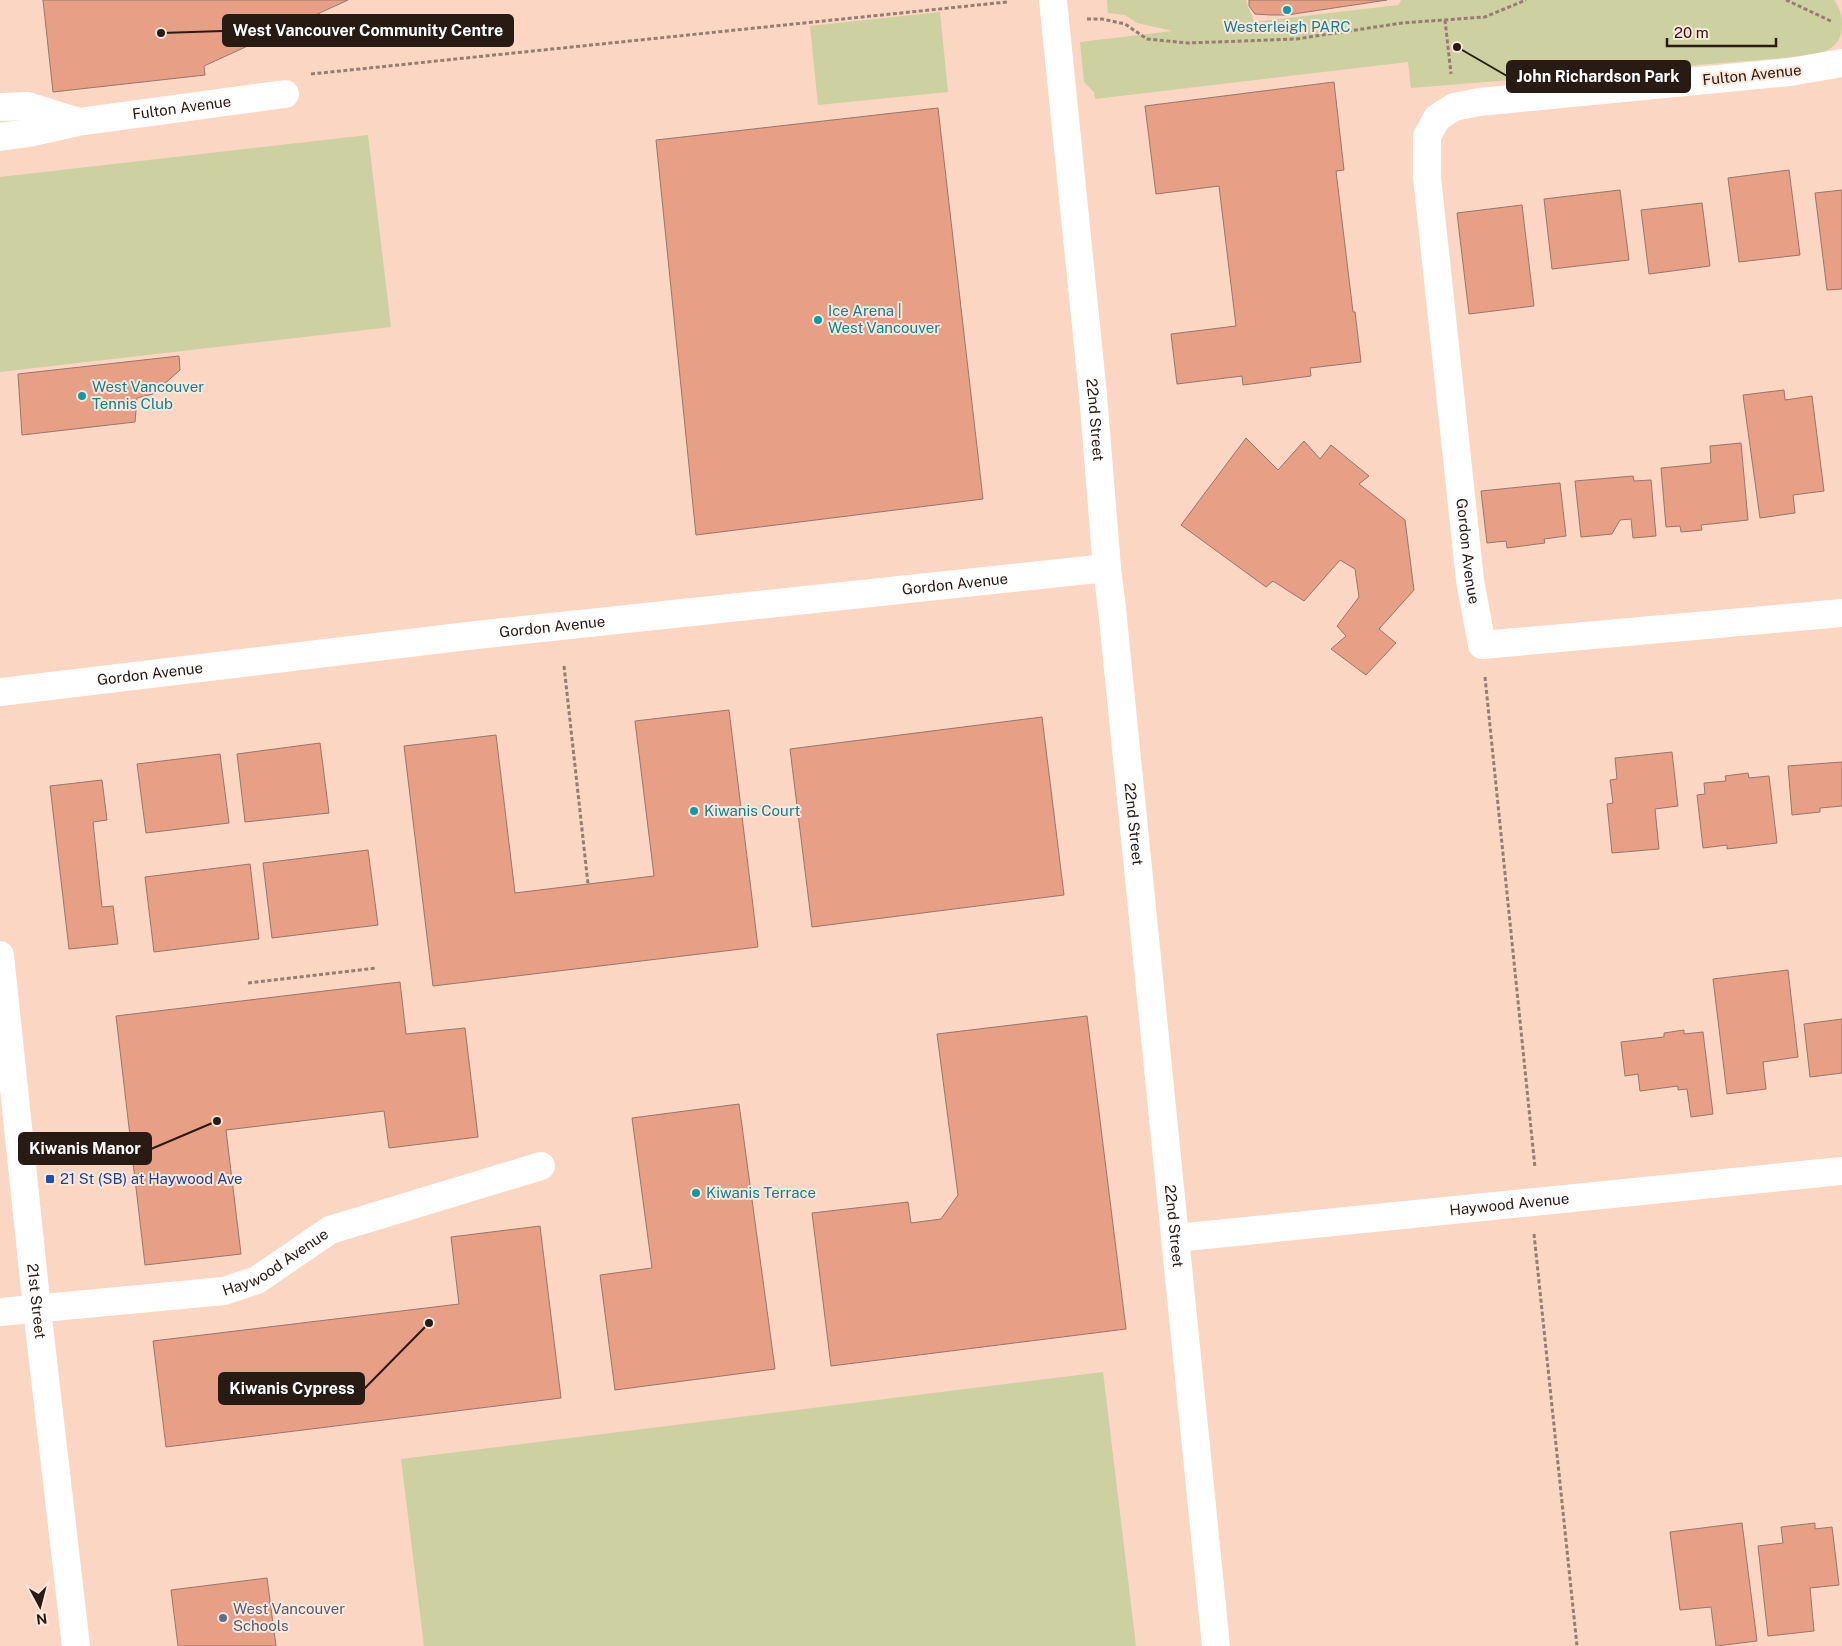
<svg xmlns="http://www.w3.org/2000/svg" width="1842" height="1646" font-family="'Public Sans',sans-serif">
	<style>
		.green { fill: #cdd0a0 }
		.building { fill: #e79f86; stroke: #997669 }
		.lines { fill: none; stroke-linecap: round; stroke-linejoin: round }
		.path { stroke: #967d70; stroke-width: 3; stroke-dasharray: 4 2.5; stroke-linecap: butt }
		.minor { stroke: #fff; stroke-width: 28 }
		.major { stroke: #fff; stroke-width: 28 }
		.culture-dot { fill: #0f9aa8; stroke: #fde7db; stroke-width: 2 }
		.transit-dot { fill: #1a4fb4; stroke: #fde7db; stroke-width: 2 }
		.service-dot { fill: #5c6f8a; stroke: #fde7db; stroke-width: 2 }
		.labels { text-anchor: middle; stroke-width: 4; stroke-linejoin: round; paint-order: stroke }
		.culture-label { font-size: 15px; fill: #0d838f; stroke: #fde7db; text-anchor: start }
		.street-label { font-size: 15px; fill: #281b14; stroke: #fde7db }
		.transit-label { font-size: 15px; fill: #164399; stroke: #fde7db; text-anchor: start }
		.service-label { font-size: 15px; fill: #4e5e75; stroke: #fde7db; text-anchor: start }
		.leader { fill: none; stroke: #281b14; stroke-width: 2 }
		.callout-dot { fill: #281b14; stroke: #fde7db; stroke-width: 2 }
		.callout { fill: #281b14; stroke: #281b14; stroke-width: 2 }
		.callout-label { font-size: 16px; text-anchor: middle; font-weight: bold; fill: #fff }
	</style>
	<rect width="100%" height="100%" fill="#fad6c3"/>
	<path class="green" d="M1107 0H1246C1248 10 1252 13 1254 22L1399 5 1401 0H1834C1840 9 1842 14 1842 25 1842 57 1809 54 1784 58L1411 88 1408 62 1095 99 1094 92 1084 82 1080 42 1173 31 1137 23 1125 15 1108 13Z
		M940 12 948 92 818 105 810 26Z
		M368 135 391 327 0 372V177Z
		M1103 1372 1136 1646H424L401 1459Z"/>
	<path class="building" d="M43 0H348L204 66 205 75 53 92Z
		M1249 0H1387L1287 15H1271L1255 14 1249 6Z
		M1334 82 1344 170 1336 171 1353 312H1355L1361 362 1310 368 1311 376 1243 385 1242 376 1177 384 1171 334 1236 326 1219 186 1156 194 1145 106Z
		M938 108 983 499 696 535 656 140Z
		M1789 170 1800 255 1739 262 1728 178Z
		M1620 190 1629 260 1552 269 1544 199Z
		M1842 190V289L1827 290 1815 193Z
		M1702 203 1710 266 1649 274 1641 210Z
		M1522 205 1534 306 1469 314 1457 213Z
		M179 356 180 370 153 394 137 398 135 422 22 435 18 374Z
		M1784 390 1785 400 1812 396 1824 491 1793 495 1795 513 1760 518 1743 395Z
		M1246 438 1278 470 1304 441 1320 459 1331 445 1369 476 1359 484 1405 520 1414 590 1379 629 1396 643 1366 675 1331 649 1346 636 1337 626 1359 597 1355 569 1340 560 1304 601 1273 581 1266 587 1181 525Z
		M1741 443 1748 520 1701 525 1702 530 1681 532 1680 526 1666 527 1661 468 1711 463 1710 446Z
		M1633 476 1634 481 1651 480 1656 536 1633 538 1631 519 1620 520 1612 534 1581 537 1575 481Z
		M1560 483 1566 536 1544 539 1545 543 1507 548 1506 541 1487 543 1481 491Z
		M729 710 758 947 433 986 404 746 496 735 515 893 654 876 635 721Z
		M1042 717 1064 895 812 927 790 749Z
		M320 743 329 813 245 822 237 754Z
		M1672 752 1678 806 1655 809 1659 849 1612 853 1607 804 1613 803 1610 780 1617 779 1615 758Z
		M220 754 229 823 146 833 137 764Z
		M1842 762V806L1820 808V812L1792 815 1788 766Z
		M1748 773 1749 778 1769 776 1777 843 1727 849V845L1703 848 1697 795 1705 794 1704 783 1726 781 1725 776Z
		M102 780 107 820 93 822 102 907 113 906 118 944 69 949 50 786Z
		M368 850 378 925 272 938 263 863Z
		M250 864 259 939 154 952 145 877Z
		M1788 970 1798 1057 1763 1062 1766 1089 1727 1094 1713 979Z
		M400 982 406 1034 465 1028 478 1137 389 1148 384 1111 226 1130 241 1254 145 1265 116 1016Z
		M1087 1016 1126 1329 831 1366 812 1213 908 1202 911 1223 941 1219 958 1195 937 1034Z
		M1842 1019V1073L1810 1077 1804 1024Z
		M1684 1030V1034L1703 1032 1713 1114 1691 1117 1687 1089 1678 1090V1086L1640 1091 1638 1074 1625 1076 1621 1042 1664 1037V1033Z
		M739 1104 775 1369 615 1390 600 1275 652 1268 632 1118Z
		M540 1226 561 1398 166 1447 153 1341 459 1304 451 1237Z
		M1742 1523 1757 1641 1716 1646 1711 1607 1680 1610 1670 1532Z
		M1815 1523V1529L1832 1527 1839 1585 1810 1588 1814 1631 1768 1636 1758 1546 1783 1543 1781 1527Z
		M267 1578 276 1646H178L171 1590Z"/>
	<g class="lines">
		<path class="path" d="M1786 0 1833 22
			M1087 19H1102L1125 24 1147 39 1188 43 1296 39 1402 23 1485 17 1526 0
			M1445 20 1451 74
			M311 74 1007 2
			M564 666 588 884
			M1485 677 1535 1168
			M248 983 376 968
			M1534 1234 1577 1646"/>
		<g class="minor">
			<path id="s1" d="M1053 0 1093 395 1107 568 1112 609 1216 1646"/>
			<path id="s2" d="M1842 63 1790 72 1479 102 1454 107 1437 118 1427 136V177L1470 580 1482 645 1842 613"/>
			<path d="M0 107 28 106 76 121"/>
			<path id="s3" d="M0 137 28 133 78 122 285 94"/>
			<path id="s4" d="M0 692 476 635 1107 568"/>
			<path id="s5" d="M1176 1238 1842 1171"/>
			<path id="s6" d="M0 1312 224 1291 257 1280 330 1230 541 1166"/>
		</g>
		<path class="major" id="s7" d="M0 955 37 1309 76 1646"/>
	</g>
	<g class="culture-dot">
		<circle cx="1287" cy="10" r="5"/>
		<circle cx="818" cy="320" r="5"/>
		<circle cx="82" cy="396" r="5"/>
		<circle cx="694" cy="811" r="5"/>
		<circle cx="696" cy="1193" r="5"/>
	</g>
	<rect class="transit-dot" x="45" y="1174" width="10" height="10" rx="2.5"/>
	<circle class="service-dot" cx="223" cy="1618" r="5"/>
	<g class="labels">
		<g class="culture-label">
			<text x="1287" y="32" text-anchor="middle">Westerleigh PARC</text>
			<text x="828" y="316">Ice Arena |<tspan x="828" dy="17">West Vancouver</tspan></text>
			<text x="92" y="392">West Vancouver<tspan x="92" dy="17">Tennis Club</tspan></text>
			<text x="704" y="816">Kiwanis Court</text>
			<text x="706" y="1198">Kiwanis Terrace</text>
		</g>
		<g class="street-label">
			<text transform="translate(1752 75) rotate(-6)" y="5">Fulton Avenue</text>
			<text dy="5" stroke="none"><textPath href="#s3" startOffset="184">Fulton Avenue</textPath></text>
			<text dy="5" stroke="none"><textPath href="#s1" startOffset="422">22nd Street</textPath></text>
			<text dy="5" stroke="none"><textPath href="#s2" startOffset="849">Gordon Avenue</textPath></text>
			<text dy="5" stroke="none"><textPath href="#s4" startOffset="961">Gordon Avenue</textPath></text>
			<text dy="5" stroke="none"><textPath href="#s4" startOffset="556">Gordon Avenue</textPath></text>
			<text dy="5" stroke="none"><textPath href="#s4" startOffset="151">Gordon Avenue</textPath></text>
			<text dy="5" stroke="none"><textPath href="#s1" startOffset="828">22nd Street</textPath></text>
			<text dy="5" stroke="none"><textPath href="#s5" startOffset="335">Haywood Avenue</textPath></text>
			<text dy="5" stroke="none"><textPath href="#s1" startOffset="1232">22nd Street</textPath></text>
			<text dy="5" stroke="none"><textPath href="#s6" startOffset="284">Haywood Avenue</textPath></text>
			<text dy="5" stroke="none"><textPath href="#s7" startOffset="348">21st Street</textPath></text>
		</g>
		<g class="transit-label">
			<text x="60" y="1184">21 St (SB) at Haywood Ave</text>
		</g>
		<g class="service-label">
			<text x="233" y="1614">West Vancouver<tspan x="233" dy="17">Schools</tspan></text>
		</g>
	</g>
	<path class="leader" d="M161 33L223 31M1457 47L1507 76M217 1121L151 1149M429 1323L364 1389"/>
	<g class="callout-dot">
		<circle cx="161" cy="33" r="5"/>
		<circle cx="1457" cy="47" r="5"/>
		<circle cx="217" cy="1121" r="5"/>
		<circle cx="429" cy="1323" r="5"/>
	</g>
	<g class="callout">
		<rect x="223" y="15" width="290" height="31" rx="5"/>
		<rect x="1507" y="61" width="183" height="31" rx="5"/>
		<rect x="19" y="1133" width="132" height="31" rx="5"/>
		<rect x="219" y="1373" width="145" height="31" rx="5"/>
	</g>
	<g class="callout-label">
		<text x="368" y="36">West Vancouver Community Centre</text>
		<text x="1598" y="82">John Richardson Park</text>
		<text x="85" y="1154">Kiwanis Manor</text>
		<text x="292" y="1394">Kiwanis Cypress</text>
	</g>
	<g transform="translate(40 1606) rotate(173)" stroke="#fde7db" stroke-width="4" paint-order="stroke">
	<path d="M0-4L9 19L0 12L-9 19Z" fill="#281b14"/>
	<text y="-8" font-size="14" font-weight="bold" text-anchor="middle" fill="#281b14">N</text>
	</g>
	<path d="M1667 38v8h109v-8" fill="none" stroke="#281b14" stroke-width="2.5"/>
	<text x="1674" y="38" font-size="15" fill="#281b14" stroke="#fde7db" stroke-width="4" paint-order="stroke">20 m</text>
</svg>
